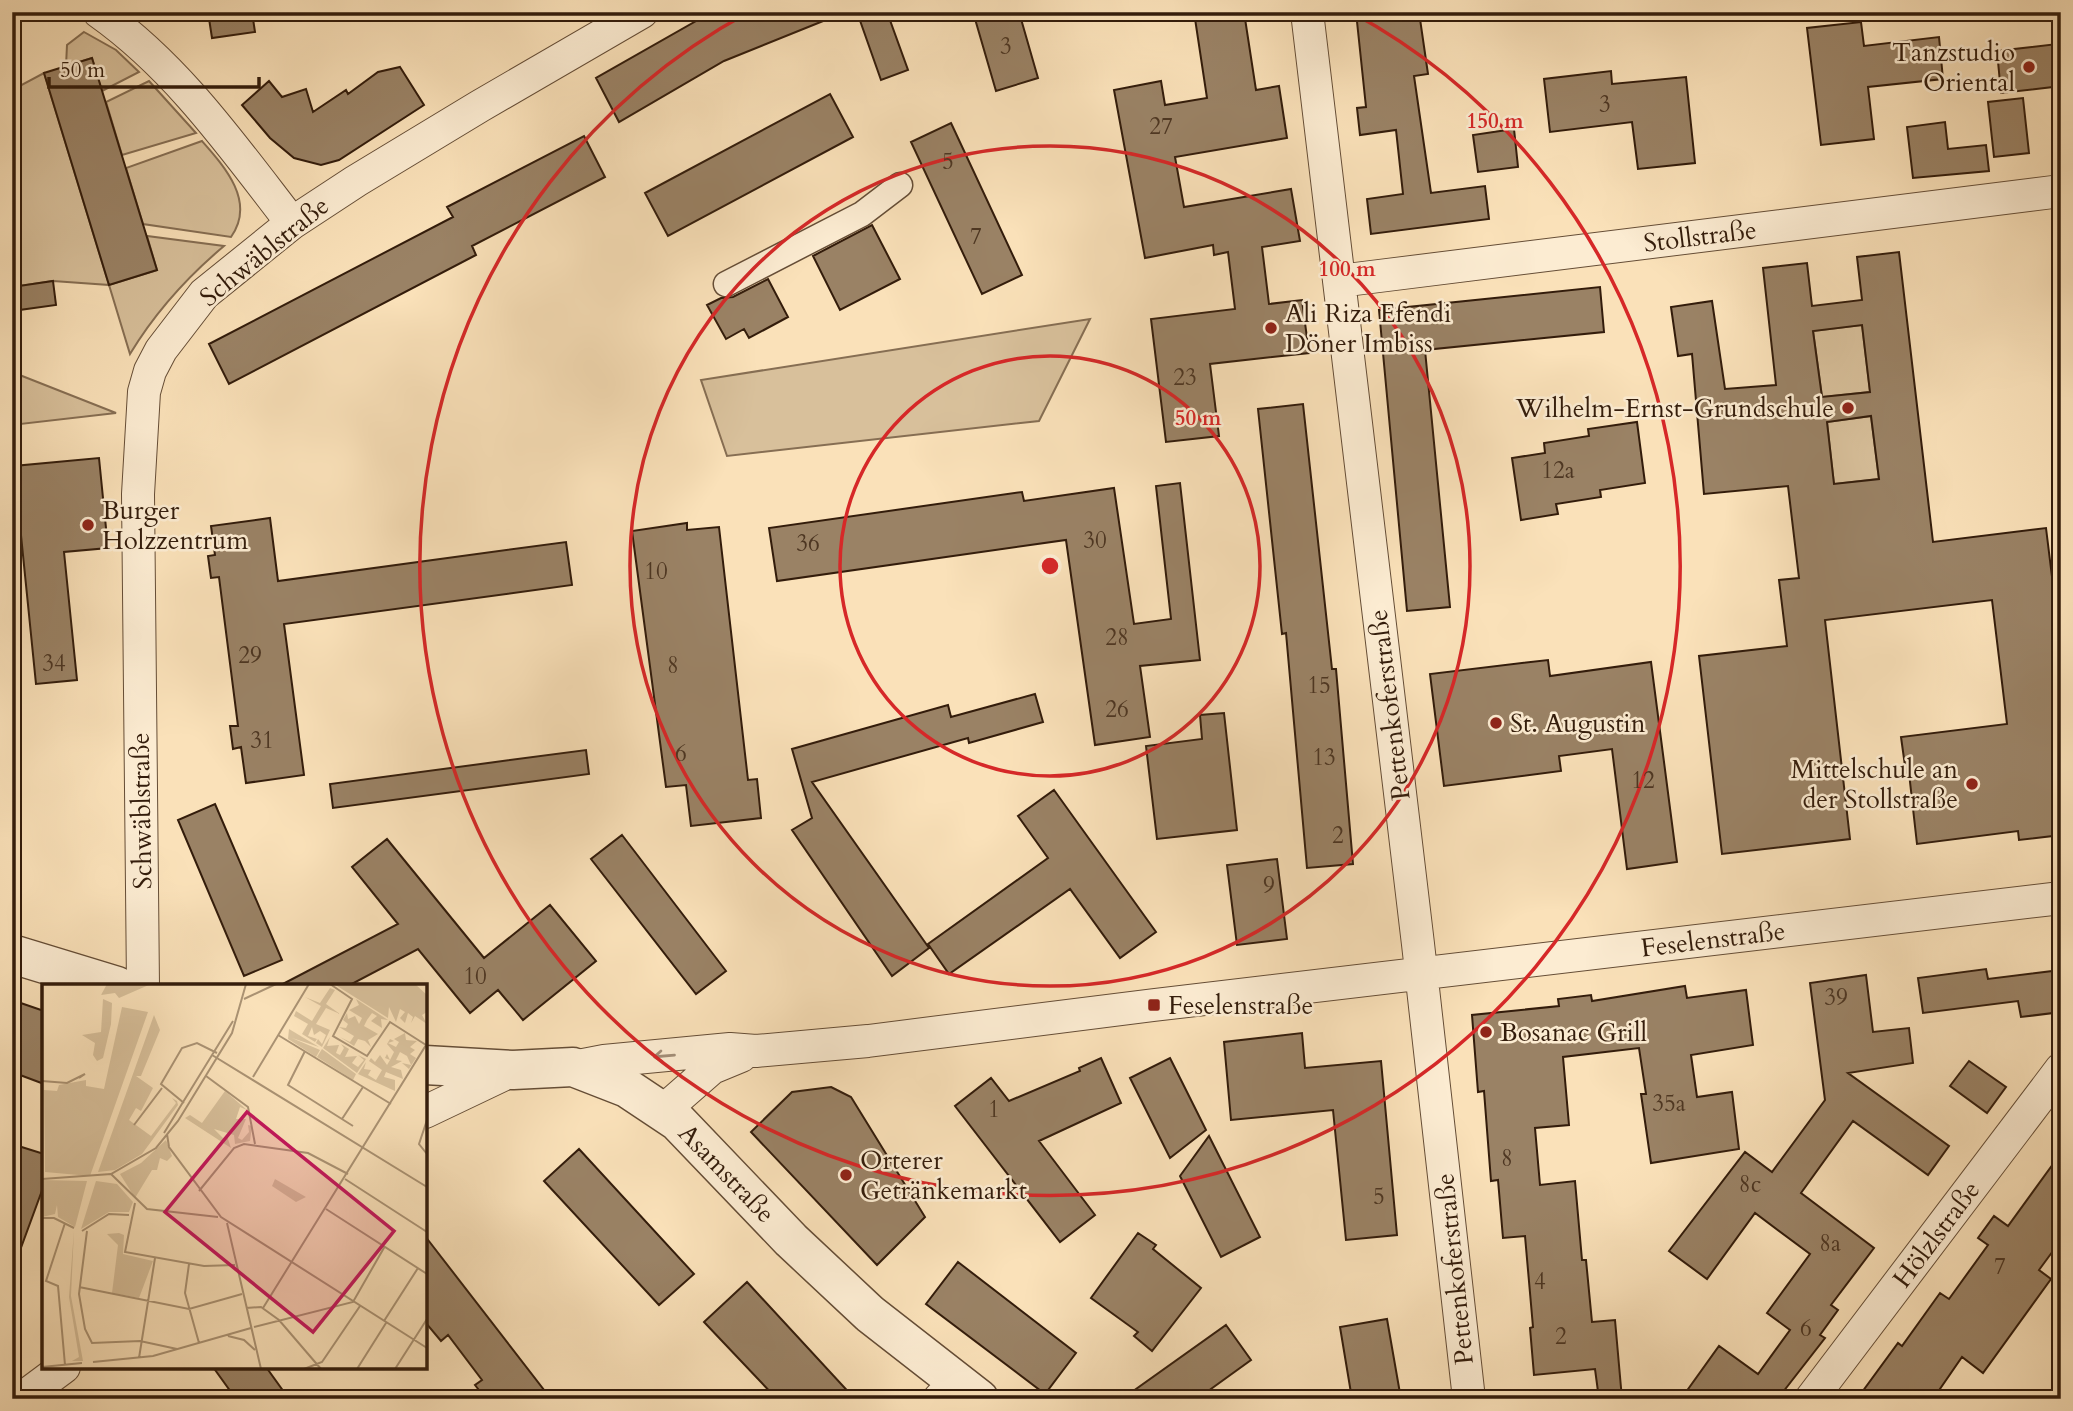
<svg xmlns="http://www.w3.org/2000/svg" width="2073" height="1411" font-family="Cardo,serif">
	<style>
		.green { fill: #d8c09b; stroke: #866e53; stroke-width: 2 }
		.building { fill: #9a8265; stroke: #331c0b; stroke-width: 2; fill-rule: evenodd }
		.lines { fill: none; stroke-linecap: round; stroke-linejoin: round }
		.pedestrian-casing { stroke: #654d36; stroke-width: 27 }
		.minor-casing { stroke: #654d36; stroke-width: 34 }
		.tertiary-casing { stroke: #654d36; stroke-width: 41 }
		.pedestrian { stroke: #fcecd2; stroke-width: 24 }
		.minor { stroke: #fcecd2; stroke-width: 32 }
		.tertiary { stroke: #fcecd2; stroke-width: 38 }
		.oneway { stroke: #a28e78 }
		.ring { fill: none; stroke: #d62828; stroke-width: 3.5 }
		.poi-dot { fill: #8f2418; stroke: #fcecd2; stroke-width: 2.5 }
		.labels { text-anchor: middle; stroke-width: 5; stroke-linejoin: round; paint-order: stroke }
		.number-label { font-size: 23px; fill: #4d3622 }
		.poi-label { font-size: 26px; fill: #331c0b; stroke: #fcecd2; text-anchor: start }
		.street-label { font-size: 26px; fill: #331c0b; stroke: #fcecd2 }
		.inset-road { fill: none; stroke: #aa9273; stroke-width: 2 }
		.view { fill: #c2185b; fill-opacity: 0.15; stroke: #c2185b; stroke-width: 3.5 }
		.inset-edge { fill: none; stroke: #331c0b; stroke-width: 3.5 }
		.centre { fill: #d62828; stroke: #fcecd2; stroke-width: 3.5 }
		.ring-label { font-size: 21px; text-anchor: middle; font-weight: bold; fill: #d62828; stroke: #fcecd2; stroke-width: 5; stroke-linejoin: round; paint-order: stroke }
	</style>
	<rect width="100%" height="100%" fill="#fae1b9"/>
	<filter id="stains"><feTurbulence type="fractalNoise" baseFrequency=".00286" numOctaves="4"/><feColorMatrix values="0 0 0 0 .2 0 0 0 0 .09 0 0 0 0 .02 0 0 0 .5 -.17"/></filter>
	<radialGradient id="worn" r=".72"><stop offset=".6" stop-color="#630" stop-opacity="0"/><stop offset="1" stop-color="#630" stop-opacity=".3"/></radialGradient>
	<path class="green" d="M84 32 116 50 139 72 102 91 92 58 66 66 67 45Z
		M44 73 109 285 157 270 147 236 224 246C186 278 156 311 130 354L109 285 53 281 12 287V90Z
		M149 81 196 133 122 155 106 102Z
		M202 141C225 167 256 202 231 237L143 224 126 168Z
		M1090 319 1039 421 727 456 701 380Z
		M1862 325 1870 392 1822 397 1813 331Z
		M12 372 116 413 12 425Z
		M1871 416 1879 479 1834 484 1827 422Z"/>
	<path class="building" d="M208 12H252L255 32 212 38Z
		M712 12 843 13 724 61 619 122 596 78Z
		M857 12H887L908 70 881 80Z
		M973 12H1019L1038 78 996 91Z
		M1194 12H1244L1256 90 1279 86 1287 138 1175 157 1184 207 1291 189 1300 241 1262 247 1269 304 1302 300 1309 353 1210 364 1219 436 1166 442 1151 319 1235 309 1228 252 1214 255 1213 245 1145 258 1114 90 1161 81 1165 105 1207 98Z
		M1356 12H1419L1428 74 1414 76 1431 193 1485 186 1489 219 1371 234 1367 199 1403 194 1396 130 1360 135 1357 108 1366 107Z
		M1861 22 1864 46 1939 37 1943 79 1868 87 1874 139 1821 145 1807 28Z
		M2057 44 2061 86 2001 93 1997 51Z
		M92 58 157 270 109 285 44 73Z
		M400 67 424 105 339 160 321 165 294 158 270 138 242 105 269 81 282 97 306 89 313 112 346 90 348 94 378 72Z
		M1611 71 1612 84 1686 77 1695 163 1638 169 1632 122 1550 132 1544 79Z
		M830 94 853 137 668 236 645 193Z
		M2023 98 2029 153 1994 157 1988 102Z
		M1945 122 1948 149 1986 145 1989 171 1913 178 1907 127Z
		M951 123 1022 275 982 294 911 142Z
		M1514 129 1518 167 1478 172 1473 135Z
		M584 136 605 177 472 246 476 255 229 384 209 344 453 217 447 207Z
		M872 225 900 279 840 310 813 256Z
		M1899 252 1933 542 2046 528 2061 650V835L2019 840 2018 831 1917 844 1909 773H1906L1901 737 2007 724 1992 600 1825 620 1850 839 1722 854 1699 656 1787 646 1779 580 1799 578 1788 486 1704 494 1692 354 1678 356 1671 307 1712 301 1725 389 1776 385 1763 268 1807 263 1812 306 1862 300 1857 257ZM1862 325 1870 392 1822 397 1813 331ZM1871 416 1879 479 1834 484 1827 422Z
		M768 279 788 317 749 338 744 329 726 339 707 305 721 298 733 297Z
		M53 281 56 305 12 311V287Z
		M1600 287 1604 332 1425 350 1450 607 1407 611 1379 310Z
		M1303 404 1332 669H1336L1353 864 1307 868 1286 633 1282 634 1258 409Z
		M1637 422 1645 483 1600 490 1601 497 1556 504 1558 514 1521 520 1512 458 1545 453 1544 443 1589 436 1588 429Z
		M99 458 108 548 64 552 77 680 36 684 14 466Z
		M1180 483 1200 660 1140 666 1150 737 1095 745 1066 540 777 581 769 528 1022 492 1024 501 1114 488 1134 624 1171 619 1156 486Z
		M270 518 278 581 566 542 572 585 284 624 304 775 246 783 241 747 233 749 230 726H238L219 577 211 578 208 556 215 555 211 526Z
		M687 523V530L719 527 748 780 757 779 761 818 691 826 686 785 666 787 632 531Z
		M1548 660 1550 676 1651 662 1677 862 1627 869 1612 749 1559 756 1561 771 1444 786 1430 674Z
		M1035 694 1043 722 969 743 968 738 812 782 929 948 892 976 792 830 812 818 792 749 948 705 951 717Z
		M1224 713 1237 830 1157 839 1146 746 1202 739 1200 715Z
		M586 750 589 774 333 808 330 784Z
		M1054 790 1156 932 1120 958 1070 889 949 974 928 944 1048 858 1018 816Z
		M215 804 282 960 244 976 178 820Z
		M622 835 726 971 696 994 591 859Z
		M387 839 484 958 550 905 596 961 523 1020 498 990 470 1013 418 949 348 986H279L398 924 352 867Z
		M1277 859 1287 939 1237 945 1227 865Z
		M1986 969 1988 979 2061 970V1012L2021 1017 2018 1001 1923 1013 1918 978Z
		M1866 975 1873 1032 1909 1028 1913 1063 1848 1073 1949 1146 1928 1175 1853 1121 1801 1193 1874 1248 1831 1305 1838 1310 1820 1335 1825 1338 1783 1392 1792 1399H1681L1719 1346 1758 1374 1790 1330 1767 1313 1810 1254 1755 1213 1707 1279 1669 1251 1745 1152 1772 1172 1825 1100 1810 983Z
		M1685 986 1687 998 1746 990 1753 1045 1691 1055 1697 1097 1732 1092 1739 1149 1651 1163 1641 1094H1646L1639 1048 1563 1057 1569 1125 1535 1128 1540 1185 1575 1181 1582 1260H1586L1592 1322 1615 1320 1622 1399H1599L1595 1369 1534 1375 1530 1328 1533 1327 1525 1236 1503 1238 1498 1180 1491 1181 1484 1091 1478 1092 1472 1015 1559 1006 1558 999 1591 995 1592 1001Z
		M12 1000 44 1011V1084L12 1072Z
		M1302 1033 1305 1068 1381 1061 1397 1235 1346 1240 1333 1110 1231 1120 1224 1042Z
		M1101 1058 1121 1103 1039 1141 1095 1215 1060 1242 955 1106 991 1078 1009 1101 1080 1071 1079 1068Z
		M1170 1058 1206 1130 1170 1158 1130 1078Z
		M1969 1061 2006 1087 1987 1113 1950 1086Z
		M831 1087 851 1097 925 1217 877 1265 751 1132 792 1092Z
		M1209 1136 1260 1237 1221 1257 1180 1176Z
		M12 1144 44 1154V1185L15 1264H12Z
		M579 1149 694 1274 659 1305 544 1181Z
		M2061 1153V1240L2039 1270 2051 1279 1983 1373 1962 1357 1933 1399H1857L1898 1343 1902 1346 1940 1293 1949 1299 1988 1245 1978 1238 1994 1216 2008 1226Z
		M1138 1233 1156 1245 1153 1249 1201 1288 1152 1351 1134 1336 1138 1332 1091 1298Z
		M425 1236 551 1399H486L475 1385 482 1380 448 1335 441 1341 425 1322Z
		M958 1262 1076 1353 1045 1394 926 1304Z
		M747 1282 855 1399H777L704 1322Z
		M1387 1319 1401 1399H1352L1340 1327Z
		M1226 1325 1251 1360 1197 1399H1122Z
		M213 1367H266L289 1399H236Z"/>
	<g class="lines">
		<g class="pedestrian-casing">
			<path id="pedestrian" d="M726 284 862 214 900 185"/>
		</g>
		<g class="minor-casing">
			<path id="minor" d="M99 12C178 68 233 147 292 223
				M1307 12 1418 944 1469 1399
				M1339 281 2061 191
				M143 986 138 494 144 392 150 371 161 350 204 294 292 223 356 181 480 106 642 12
				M573 1067 604 1061 730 1049 756 1051 868 1041 1154 1005 2061 898
				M664 1110 712 1068 741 1056
				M425 1112 513 1070
				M21 1399 64 1367
				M939 1399 956 1382
				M1811 1399 2061 1069"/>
		</g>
		<g class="tertiary-casing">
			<path id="tertiary" d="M12 954 117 986
				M425 1065 513 1070 573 1067 627 1088 678 1122 791 1240 870 1314 979 1399"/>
		</g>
		<use href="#pedestrian" class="pedestrian"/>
		<use href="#minor" class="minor"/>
		<use href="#tertiary" class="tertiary"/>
	</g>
	<defs><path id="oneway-shaft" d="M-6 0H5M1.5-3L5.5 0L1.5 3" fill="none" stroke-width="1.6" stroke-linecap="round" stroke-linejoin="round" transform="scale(1.75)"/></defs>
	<use class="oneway" href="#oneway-shaft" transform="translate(664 1056) rotate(175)"/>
	<g class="ring">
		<circle cx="1050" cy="566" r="210"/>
		<circle cx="1050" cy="566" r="420"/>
		<path d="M1351 12A630 630 0 1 1 749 12"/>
	</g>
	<g class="poi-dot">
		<circle cx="2029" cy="67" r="7"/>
		<circle cx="1271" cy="328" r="7"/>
		<circle cx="1848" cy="408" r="7"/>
		<circle cx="88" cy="525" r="7"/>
		<circle cx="1496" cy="723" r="7"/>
		<circle cx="1972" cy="784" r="7"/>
		<rect x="1147" y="998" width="14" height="14" rx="3.5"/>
		<circle cx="1486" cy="1032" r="7"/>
		<circle cx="846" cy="1175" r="7"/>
	</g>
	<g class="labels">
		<g class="number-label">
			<text x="1006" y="54">3</text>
			<text x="1605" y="112">3</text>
			<text x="1161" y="134">27</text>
			<text x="948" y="169">5</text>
			<text x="976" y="244">7</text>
			<text x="1185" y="385">23</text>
			<text x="1558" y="478">12a</text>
			<text x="1095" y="548">30</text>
			<text x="808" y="551">36</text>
			<text x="656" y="579">10</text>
			<text x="1117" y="645">28</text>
			<text x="250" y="663">29</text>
			<text x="54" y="671">34</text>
			<text x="673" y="673">8</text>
			<text x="1319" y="693">15</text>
			<text x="1117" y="717">26</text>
			<text x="262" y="748">31</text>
			<text x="681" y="761">6</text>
			<text x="1324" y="765">13</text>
			<text x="1643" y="788">12</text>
			<text x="1338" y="843">2</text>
			<text x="1269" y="893">9</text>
			<text x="475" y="984">10</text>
			<text x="1836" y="1005">39</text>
			<text x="1669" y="1111">35a</text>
			<text x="994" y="1117">1</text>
			<text x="1507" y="1166">8</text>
			<text x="1750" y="1192">8c</text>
			<text x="1379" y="1204">5</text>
			<text x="1830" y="1251">8a</text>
			<text x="2000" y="1274">7</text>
			<text x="1540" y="1289">4</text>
			<text x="1806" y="1336">6</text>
			<text x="1561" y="1344">2</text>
		</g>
		<g class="poi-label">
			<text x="2015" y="61" text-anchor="end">Tanzstudio<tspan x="2015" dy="30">Oriental</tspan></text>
			<text x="1285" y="322">Ali Riza Efendi<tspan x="1285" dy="30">Döner Imbiss</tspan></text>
			<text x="1834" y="417" text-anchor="end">Wilhelm-Ernst-Grundschule</text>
			<text x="102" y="519">Burger<tspan x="102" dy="30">Holzzentrum</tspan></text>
			<text x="1510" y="732">St. Augustin</text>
			<text x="1958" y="778" text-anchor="end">Mittelschule an<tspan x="1958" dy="30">der Stollstraße</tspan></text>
			<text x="1168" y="1014">Feselenstraße</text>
			<text x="1500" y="1041">Bosanac Grill</text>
			<text x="860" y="1169">Orterer<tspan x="860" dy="30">Getränkemarkt</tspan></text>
		</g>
		<g class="street-label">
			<text transform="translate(1700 236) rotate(-7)" y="9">Stollstraße</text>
			<text transform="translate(264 251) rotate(-39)" y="9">Schwäblstraße</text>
			<text transform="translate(1389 705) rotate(-97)" y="9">Pettenkoferstraße</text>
			<text transform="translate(141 811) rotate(-91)" y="9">Schwäblstraße</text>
			<text transform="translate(1713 939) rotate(-7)" y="9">Feselenstraße</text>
			<text transform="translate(727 1173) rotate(46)" y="9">Asamstraße</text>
			<text transform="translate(1936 1234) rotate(-53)" y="9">Hölzlstraße</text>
			<text transform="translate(1454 1269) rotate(-96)" y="9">Pettenkoferstraße</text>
		</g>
	</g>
	<g transform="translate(42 984)">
		<rect width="385" height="385" fill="#fae1b9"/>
		<path d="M65 0H109L77 14 73 9 59 11ZM292 0H373L385 11V28L380 31 385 40 373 32 369 39 371 33 366 29 363 39 358 34 363 28 358 25 354 38 347 23 346 34ZM288 4 293 6 284 20 298 30 284 24 274 40 288 46 280 63 274 59 276 55 280 60 284 51 278 47 272 51 270 43 266 52 275 55 273 58 260 50 266 40 252 32 254 27 270 37 279 22 263 13 278 19ZM61 15 70 19 69 40 61 74 55 77 51 71 53 59 40 51 59 48ZM314 15 346 36 339 35 340 44 329 37 335 32 330 29 325 36 322 42 336 50 326 56 329 63 323 57 316 55 312 62 298 53 308 58 312 52 297 43 304 44 306 40 301 36 305 29 306 35 313 32 317 40 320 34 307 26 317 21ZM80 23 106 28 48 192 3 188 2 106 15 107 17 101 44 96V102L62 105ZM112 31 118 46 99 92H94L111 104 99 127 94 124 87 136 109 152 134 119 130 114 135 117 136 121 100 170 73 186 56 188ZM247 45 277 63 250 54 278 66 274 73 246 55ZM363 49 364 56 375 57 368 63 373 66 368 70 374 74 367 85 360 79 369 81 365 72 358 68 354 76 360 77 349 83 359 86 361 95 344 88 342 93 353 96V107L316 90 324 78 322 85 329 86 326 91 334 96 340 86 327 77 329 74 333 78 338 71 345 81 348 76 343 74 345 70 348 76 352 68 345 60 348 55 352 57 346 59 354 63 357 58 352 55ZM288 53 285 62 297 61 294 69 298 71 302 64 299 60 307 65 303 73 315 72 310 79 316 83 322 76 316 71 324 75 315 89 281 64ZM280 65 314 90 311 96 275 73ZM183 107 205 126 198 123 194 135H204L196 154 200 156 207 148 206 141 210 142 208 157 193 160 192 151 172 145 181 154 185 152 189 164 143 134 148 131 160 139ZM124 156 130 172 125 177 118 174 115 186H110L93 214 78 190 99 179ZM233 195 264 213 254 218 230 202ZM0 196 45 197 33 243 16 233 15 221 13 230 0 233ZM54 197 75 200 91 218 87 228H67L39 245ZM32 246 29 312 41 377H30L37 373 27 313ZM77 249 82 251 81 270 111 277 97 314 70 309 76 261 65 250Z" fill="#d8c09b"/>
		<path class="inset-road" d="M202 15 234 0M236 51 349 120M263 67 246 101 311 142M170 71 385 203M164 92 206 123 213 160M211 93 267 0M0 97 25 99 43 90 37 94M142 119 119 100 140 64 155 59 175 69M300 135 321 103M385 136 377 160 385 170M92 141 120 104M122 149 191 37M125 150 127 163 179 233 385 364M69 190 105 225 176 233M0 195 69 190 114 164 136 137 190 49 204 0M303 195 385 248M157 207 192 164 202 160 266 169 306 190M93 219 83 268 162 282 193 281M284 225 385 290M0 234H12L32 244M23 239 4 297 16 302 23 381M185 239 219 385M40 247 67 230 87 231M45 247 37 310 43 345 50 359 98 357 135 365M147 280 143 309 157 359M37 303 147 325 200 310M204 324 219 323 237 336 279 385M221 324 384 61 348 38 325 72 291 52 310 15 288 0M342 337 376 284M212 343 311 318 343 262M186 352 202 356 213 366M97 374 113 274M51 378 111 372 209 344M0 383 40 379M262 385 280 378 318 322M315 385 344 339M353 385 385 335"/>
		<path class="view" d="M205 128 352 247 271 348 123 228Z"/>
		<rect width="385" height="385" class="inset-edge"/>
	</g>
	<circle cx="1050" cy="566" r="10" class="centre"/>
	<g class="ring-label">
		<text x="1495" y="128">150 m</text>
		<text x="1347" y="276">100 m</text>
		<text x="1198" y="425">50 m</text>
	</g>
	<rect width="2073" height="1411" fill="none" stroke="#fae1b9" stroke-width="42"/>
	<rect x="14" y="14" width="2045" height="1383" fill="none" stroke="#331c0b" stroke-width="3.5"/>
	<rect x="21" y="21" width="2031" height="1369" fill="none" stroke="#331c0b" stroke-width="2"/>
	<path d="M49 77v10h210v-10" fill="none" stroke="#331c0b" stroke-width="3.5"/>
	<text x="60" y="77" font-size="21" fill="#331c0b" stroke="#fcecd2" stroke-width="5" paint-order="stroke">50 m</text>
	<rect width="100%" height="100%" filter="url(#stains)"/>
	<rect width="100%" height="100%" fill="url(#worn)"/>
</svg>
